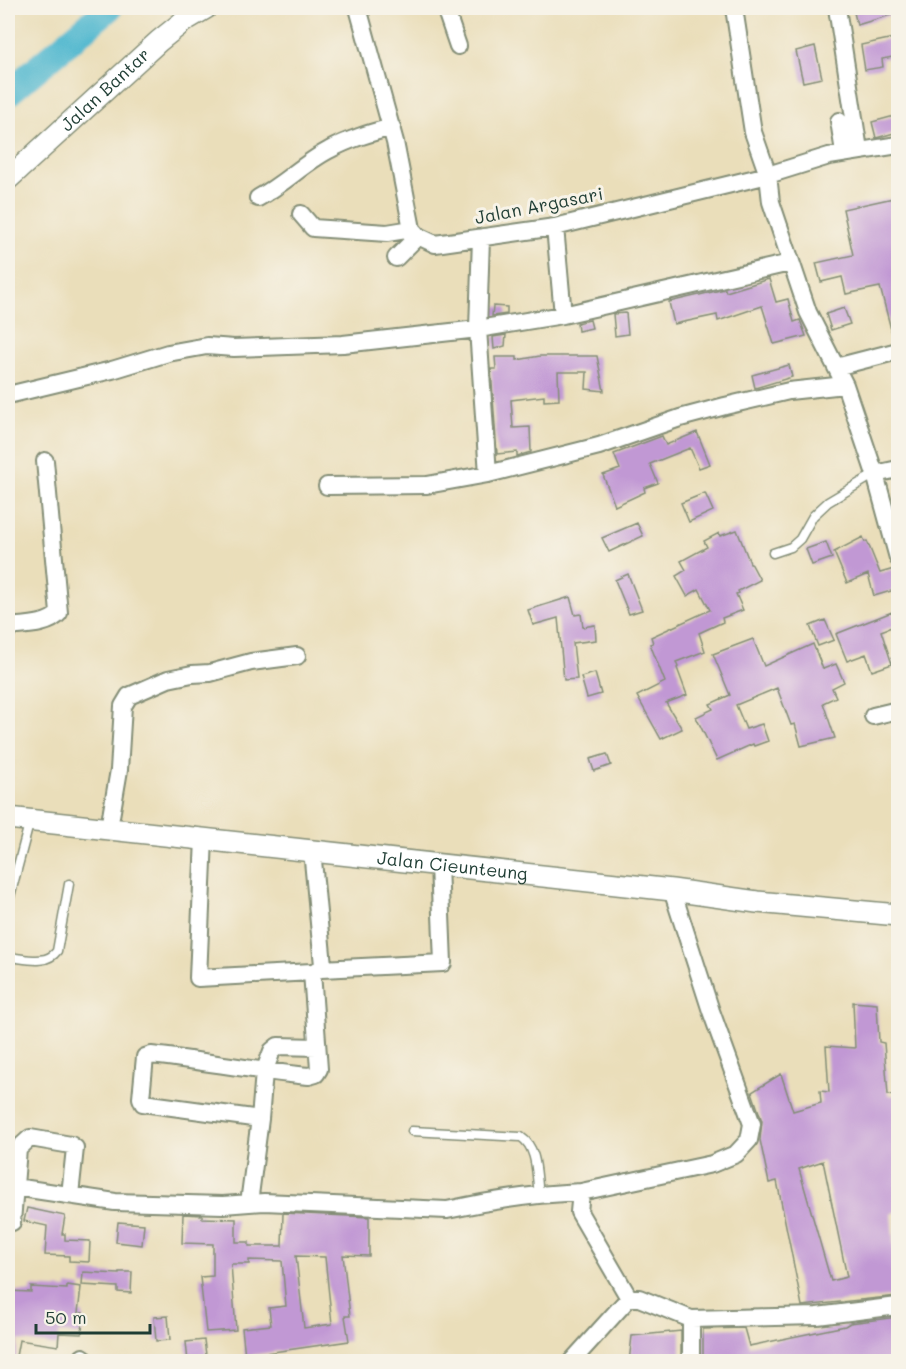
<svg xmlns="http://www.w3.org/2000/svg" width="906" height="1369" font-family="Mali,sans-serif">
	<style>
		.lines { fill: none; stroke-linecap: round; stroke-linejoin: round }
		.river { stroke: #51b8cf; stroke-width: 27 }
		.building { fill: #c198d4; fill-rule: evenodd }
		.service-casing { stroke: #848e77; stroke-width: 11 }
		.minor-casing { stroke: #848e77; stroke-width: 20 }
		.tertiary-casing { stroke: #848e77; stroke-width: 24 }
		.service { stroke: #fff; stroke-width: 8 }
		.minor { stroke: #fff; stroke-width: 16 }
		.tertiary { stroke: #fff; stroke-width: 21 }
		.labels { text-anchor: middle; stroke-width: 6; stroke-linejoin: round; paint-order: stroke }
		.street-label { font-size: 18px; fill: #1f3d34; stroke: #f7f3e8 }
	</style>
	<rect width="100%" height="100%" fill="#f7f3e8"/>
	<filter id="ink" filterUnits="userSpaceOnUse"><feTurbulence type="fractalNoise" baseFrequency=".0167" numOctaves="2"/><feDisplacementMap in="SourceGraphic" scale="12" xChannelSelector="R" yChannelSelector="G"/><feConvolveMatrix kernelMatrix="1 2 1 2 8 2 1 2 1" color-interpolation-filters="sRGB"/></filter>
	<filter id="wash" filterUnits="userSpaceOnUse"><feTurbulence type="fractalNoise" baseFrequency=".008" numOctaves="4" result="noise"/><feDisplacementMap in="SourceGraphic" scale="24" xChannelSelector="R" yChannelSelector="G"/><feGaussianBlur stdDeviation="1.35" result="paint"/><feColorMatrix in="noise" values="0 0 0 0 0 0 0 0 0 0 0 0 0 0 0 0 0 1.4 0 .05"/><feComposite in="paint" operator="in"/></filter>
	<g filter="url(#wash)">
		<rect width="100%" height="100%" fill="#eadeba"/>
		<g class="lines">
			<path class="river" d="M8 93 109 8"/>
		</g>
		<g id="blocks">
			<path class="building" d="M853 8H898V13L857 25Z
				M898 37V56L882 59 883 67 865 70 861 45Z
				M815 46 822 78 803 82 796 51Z
				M898 115V132L876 138 872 122Z
				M898 197V291L894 292 898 309V341H894L880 287 846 294 842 277 821 282 816 263 853 255 843 209Z
				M769 279 776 302 788 299 794 322 800 320 806 336 774 344 762 306 718 321 717 315 674 324 669 302 725 289 726 292Z
				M493 306 507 307V314L492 316Z
				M844 308 850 324 831 330 826 314Z
				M626 313 628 334 615 336 613 314Z
				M590 320 592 328 578 331 577 323Z
				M506 335 505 346 494 349 493 337Z
				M540 356H597L604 391 586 389 587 372H558L559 400 544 401V396L511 400 513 428 530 427 531 452 517 456V452L497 454 491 369H496L495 357H517V360Z
				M789 365 792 377 755 388 752 375Z
				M697 432 710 464 699 468 690 448 650 464 658 483 644 488 645 492 615 506 603 475 620 469 614 454 662 436 666 445Z
				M705 493 713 511 689 522 681 503Z
				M637 523 643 536 609 552 602 538Z
				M737 530 750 563H751L760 580 738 591 739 593 736 594 743 610 722 618 723 622 699 633 705 651 676 662 678 667 677 668 687 695 666 703 682 729 661 739 637 696 665 682 650 644 653 643 651 637 710 610 699 589 687 596 676 576 686 570 681 561 707 547 704 541 719 533 720 536Z
				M863 537 865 542 867 541 880 573 894 569 898 589 874 596 868 574 847 583 834 552Z
				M826 542 832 558 812 565 806 549Z
				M628 574 642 610 629 614 615 580Z
				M570 597 575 615 581 614 583 627 595 625 596 640 573 643 577 679 564 680 558 618 533 625 528 610Z
				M892 612 897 625 881 631 892 664 872 671 866 654 847 661 836 634Z
				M825 620 834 640 818 646 810 626Z
				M753 639 764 666 813 644 823 669 836 664 844 682 832 688 836 697 823 703 835 738 801 746 795 724 791 725 777 688 736 705 746 729 762 724 768 741 754 746 753 744 717 760 696 717 713 709 710 704 730 695 713 654Z
				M595 673 601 694 587 698 581 677Z
				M607 754 611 765 594 771 590 759Z
				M853 1002 877 1004 879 1042 884 1043 888 1095 898 1096V1210L891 1214 895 1263H898V1296L802 1306 777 1181 769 1183 760 1140 762 1121 752 1092 781 1074 793 1111 821 1103 820 1091 829 1092 826 1046 855 1048ZM823 1161 847 1277 831 1281 799 1169Z
				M27 1208 65 1216 62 1234H65V1240L90 1241 89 1262 69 1261V1256L45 1255 47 1226 24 1221Z
				M283 1213 369 1217V1256L343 1255 350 1316H345L349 1341 245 1356 242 1328 271 1325 269 1308 286 1306 282 1261 249 1260V1264H231L236 1330 206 1332 200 1277 213 1276V1244L182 1243 183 1214 202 1215V1218L236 1219V1242H249V1246H282ZM296 1256 325 1257 332 1324 304 1328Z
				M118 1222 144 1224 142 1245 116 1242Z
				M83 1272 119 1274V1272H132L131 1293 118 1292V1287L82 1285Z
				M67 1285 81 1287 78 1313H83L82 1334 59 1333 58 1346 19 1340 15 1362H8V1291L31 1292V1287L67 1289Z
				M168 1316 170 1340 156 1341 154 1317Z
				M898 1317V1362H703V1329L744 1328 749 1346 845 1326 850 1323Z
				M681 1331V1362H629L632 1336Z
				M204 1340 207 1362H188L186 1342Z"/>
		</g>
	</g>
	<g filter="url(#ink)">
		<use href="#blocks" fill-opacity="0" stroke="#848e77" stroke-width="1.5"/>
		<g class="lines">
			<g class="service-casing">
				<path id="service" d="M773 553 791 547 800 539 813 516 828 502 875 474
					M8 904 30 820
					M8 957C24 958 46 966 57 951L69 884
					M412 1131 521 1137C538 1148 536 1175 539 1194"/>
			</g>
			<g class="minor-casing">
				<path id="minor" d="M358 8 395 142 412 229 418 236 435 244 555 227 768 175 829 156 898 145
					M445 8 458 46
					M734 8 753 132 768 175 771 202 808 312 845 385 875 474 898 558
					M837 8 859 150
					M839 121 844 152
					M258 198C284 184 304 163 329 150 349 139 370 133 392 127
					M301 214 313 228 387 233 412 229
					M555 227 563 315
					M481 238 478 329 488 474 599 446 680 418 725 406 789 391 845 385
					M396 258 418 236
					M836 367 898 351
					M8 395 112 370 168 353 207 346 234 348 343 344 478 329 563 315 790 263
					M875 474 898 469
					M327 486 427 485 488 474
					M8 627C24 625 48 626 59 613L45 461
					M873 716 898 710
					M109 828 119 770 123 706 129 696 168 679 192 674 210 673 251 662 297 656
					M204 838 198 978 312 972
					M321 969 443 963 439 865
					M260 1119 143 1103 141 1098 145 1057 151 1055C204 1061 256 1071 309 1076L316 1074 319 1069 312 972 321 969 323 965 312 850
					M15 1187 115 1202 223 1205 264 1202 447 1210C492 1200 535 1194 581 1192
					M249 1203 260 1119 264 1072 272 1051 278 1046 317 1047
					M12 1222 18 1149 30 1138 71 1145 75 1148 70 1195
					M629 1298 579 1212 581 1192 712 1164 736 1154 749 1140 752 1124 711 1011 672 890
					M81 1362 83 1357
					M571 1362 629 1298H639L691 1319 817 1316 898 1306
					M691 1362V1319"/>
			</g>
			<g class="tertiary-casing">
				<g id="tertiary">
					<path id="s1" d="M8 179 159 41 184 21 206 8"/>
					<path id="s2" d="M8 818 672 890 757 902 898 915"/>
				</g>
			</g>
			<use href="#service" class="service"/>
			<use href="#minor" class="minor"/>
			<use href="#tertiary" class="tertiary"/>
		</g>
	</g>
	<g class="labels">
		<g class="street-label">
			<text dy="6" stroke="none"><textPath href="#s1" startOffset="132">Jalan Bantar</textPath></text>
			<text transform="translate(539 206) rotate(-11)" y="6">Jalan Argasari</text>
			<text dy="6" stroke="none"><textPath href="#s2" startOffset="447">Jalan Cieunteung</textPath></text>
		</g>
	</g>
	<rect width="906" height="1369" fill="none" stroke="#f7f3e8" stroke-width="30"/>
	<path d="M36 1324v9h114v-9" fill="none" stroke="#1f3d34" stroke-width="3"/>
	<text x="45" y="1324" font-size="18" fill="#1f3d34" stroke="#f7f3e8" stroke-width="4.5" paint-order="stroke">50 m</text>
</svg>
